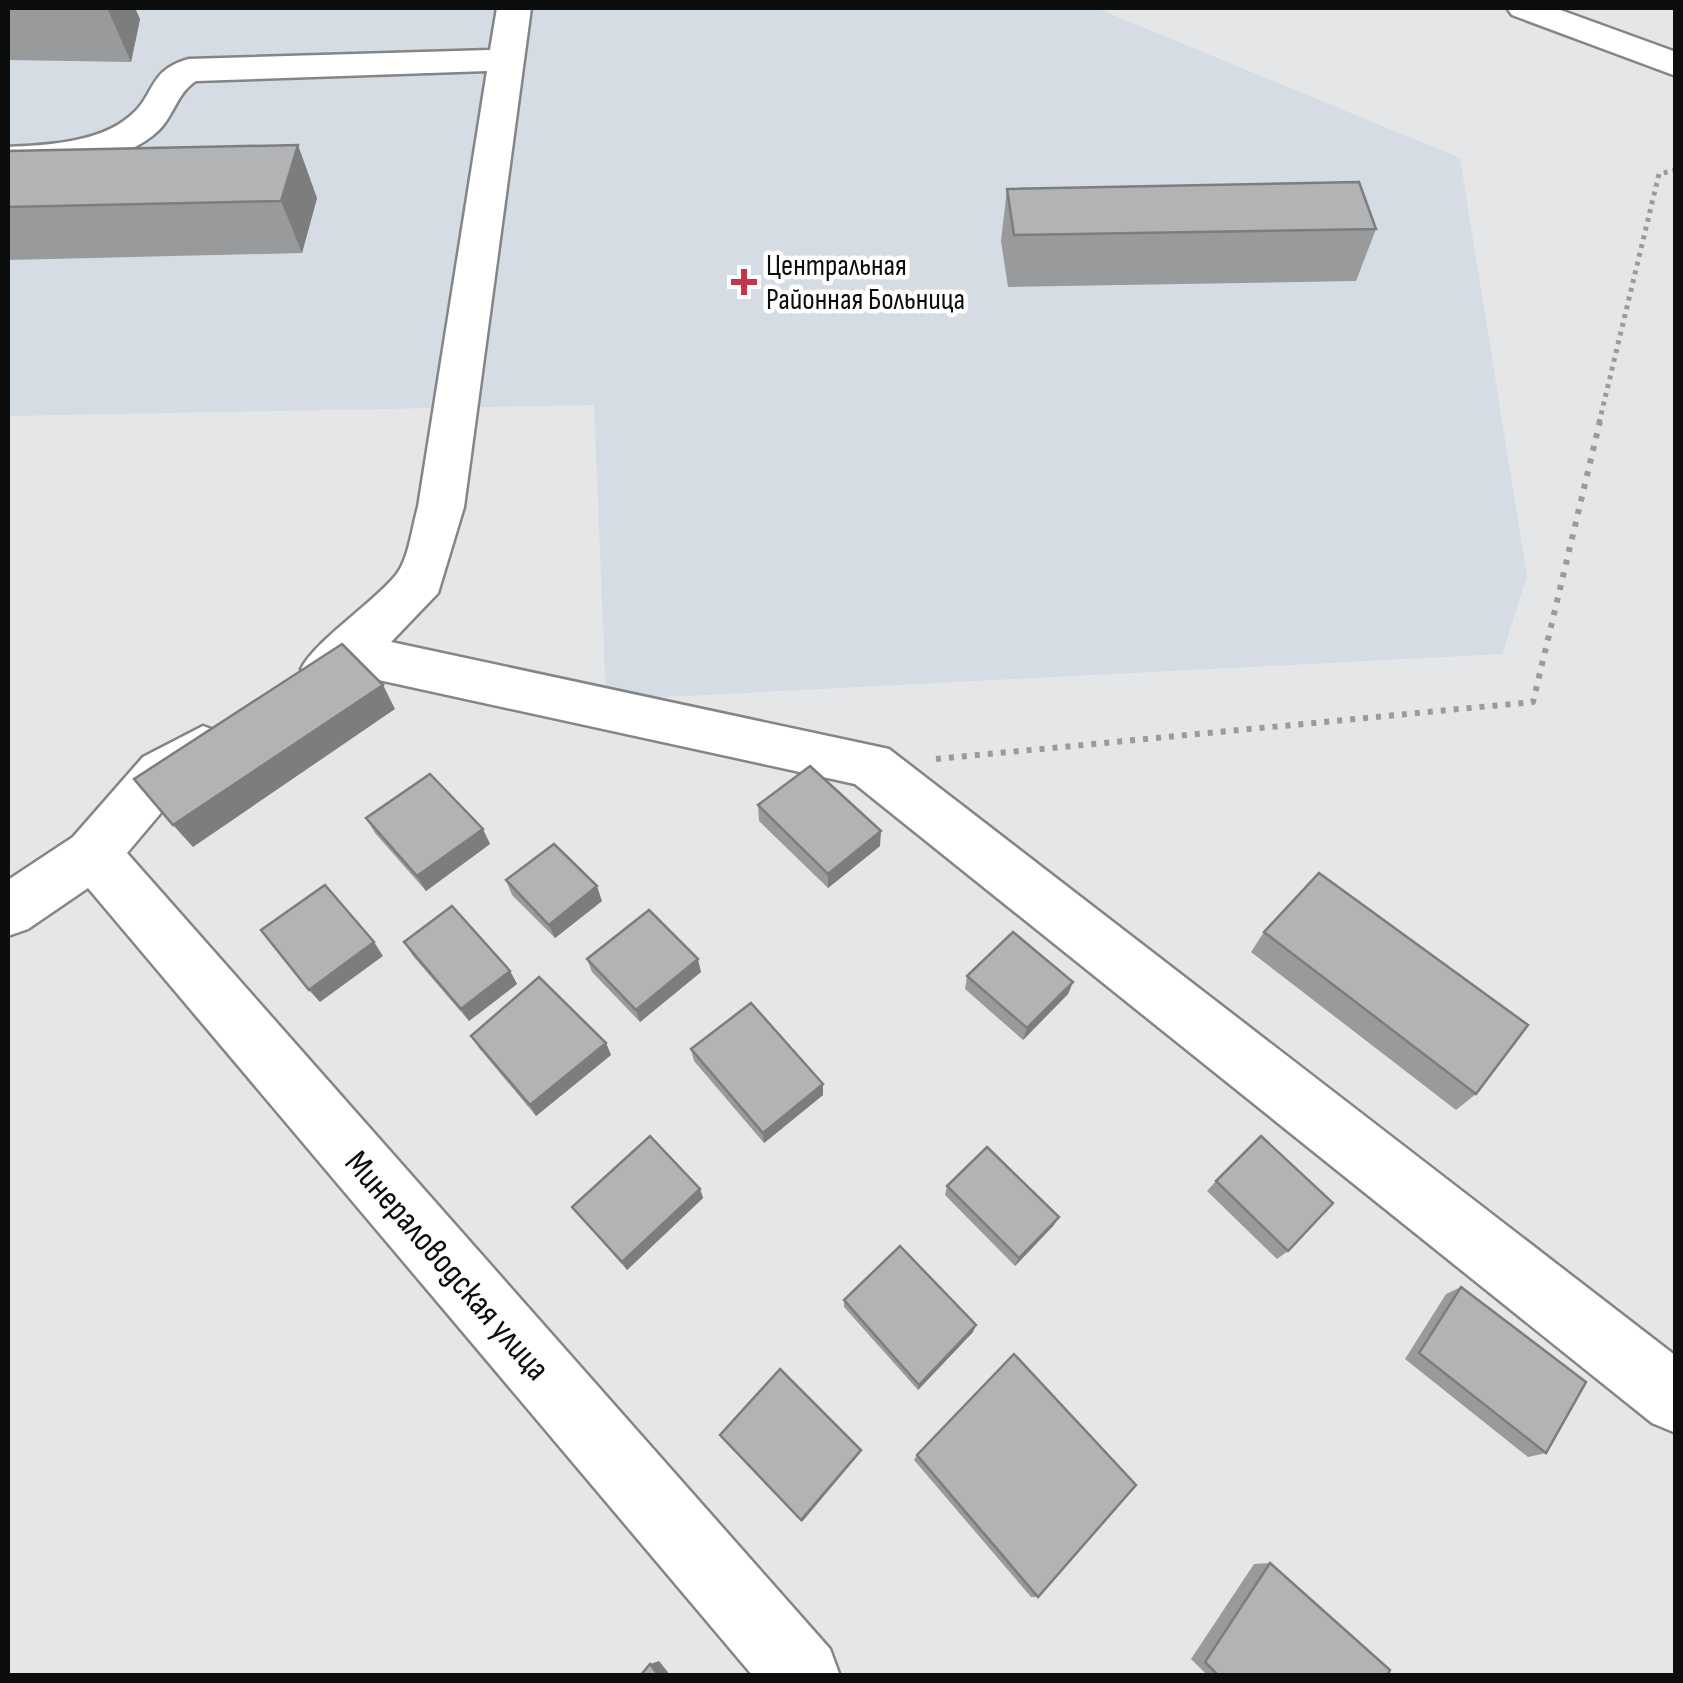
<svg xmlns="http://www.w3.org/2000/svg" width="1683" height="1683" font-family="'Sofia Sans Condensed',sans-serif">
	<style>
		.built { fill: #d5dce4 }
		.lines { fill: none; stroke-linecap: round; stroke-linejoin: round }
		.minor-casing { stroke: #838586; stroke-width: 5 }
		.path-far1 { stroke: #9a9b9d; stroke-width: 5; stroke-dasharray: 4 5; stroke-linecap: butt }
		.path { stroke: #9a9b9d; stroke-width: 6; stroke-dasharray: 5 8; stroke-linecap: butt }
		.minor { fill: #fff; fill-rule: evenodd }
		.wall { fill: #989a9b }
		.shaded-wall { fill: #7c7d7e }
		.building { fill: #b1b3b4; stroke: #7c7d7e; stroke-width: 2.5 }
		.poi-dot { fill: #c4344a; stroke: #fff; stroke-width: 4 }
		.labels { text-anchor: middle; stroke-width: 9; stroke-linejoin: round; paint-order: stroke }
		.far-poi-label { font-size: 30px; fill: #0c0d0d; stroke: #fff; text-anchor: start }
		.street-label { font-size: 35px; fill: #0c0d0d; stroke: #fff }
	</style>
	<rect width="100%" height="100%" fill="#e5e6e8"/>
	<path class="built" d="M8 8H1096L1460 158 1527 577 1502 654 606 700 594 405 8 416Z"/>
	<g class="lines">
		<g class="minor-casing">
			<path id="minor" d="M497 8H531L464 507 438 593 391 642 889 749 1676 1356V1433L1652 1423 855 784 356 675 326 689 308 683 301 669C315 641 372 604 396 575 409 559 412 527 418 507L487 71 196 81C177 93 174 115 159 130 125 164 53 168 8 170V147C46 145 98 143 129 117 156 96 147 70 189 59L490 50Z
				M1507 8H1555L1676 52V76L1512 15Z
				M203 726 222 733 229 748 222 763 181 789 127 853 830 1649 840 1676H753L88 888 28 929 8 936V880L73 837 143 757Z"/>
		</g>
		<path class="path-far1" d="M1599 423 1659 174 1676 170"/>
		<path class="path" d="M936 759 1533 702 1600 421"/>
		<use href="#minor" class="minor"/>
	</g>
	<path class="wall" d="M8 8H135L140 19 131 62 8 60Z
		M8 151 317 198 302 253 8 260Z
		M1007 189 1376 229 1356 281 1008 287 1001 241Z
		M758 805 880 846 828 888 759 821Z
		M366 818 490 844 426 891 375 833Z
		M506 880 602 901 555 938 512 895Z
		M1264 932 1476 1094 1456 1110 1251 952Z
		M404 942 510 971 517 984 469 1021 413 956Z
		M587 959 701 972 640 1022 592 972Z
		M967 976 1073 982 1068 994 1023 1040 965 989Z
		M471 1036 606 1043 611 1055 536 1116 479 1048Z
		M691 1049 823 1095 764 1143 694 1061Z
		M1216 1181 1288 1251 1277 1259 1207 1191Z
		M947 1186 1054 1225 1015 1266 945 1195Z
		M700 1189 703 1198 627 1270 572 1207Z
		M1461 1287 1546 1453 1528 1457 1405 1359 1446 1294Z
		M844 1300 973 1332 918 1390 844 1307Z
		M917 1455 1038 1597H1031L914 1460Z
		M1270 1563 1387 1676H1208L1191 1659 1254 1564Z"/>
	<path class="shaded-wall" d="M107 8H135L140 19 131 62Z
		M298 145 317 198 302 253 281 201Z
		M383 685 395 709 193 847 173 825Z
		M483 829 490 844 426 891 417 876Z
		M881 831 880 846 828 888V874Z
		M597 886 602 901 555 938 549 925Z
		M374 942 383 956 320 1002 309 990Z
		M698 959 701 972 640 1022 636 1010Z
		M510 971 517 984 469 1021 461 1009Z
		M1073 982 1068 994 1023 1040 1027 1028Z
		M606 1043 611 1055 536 1116 530 1105Z
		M823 1084V1095L764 1143 763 1133Z
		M700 1189 703 1198 627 1270 622 1262Z
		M1059 1217 1054 1225 1015 1266 1019 1258Z
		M976 1325 973 1332 918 1390 919 1385Z
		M861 1450 860 1453 802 1522 801 1520Z
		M659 1661 671 1676H659L650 1664Z"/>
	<path class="building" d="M298 145 281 201 8 207V151Z
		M1359 182 1376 229 1014 235 1007 189Z
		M342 644 383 685 173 825 134 779Z
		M810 766 881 831 828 874 758 805Z
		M430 774 483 829 417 876 366 818Z
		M554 844 597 886 549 925 506 880Z
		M1319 873 1528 1025 1476 1094 1264 932Z
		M325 885 374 942 309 990 261 930Z
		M452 906 510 971 461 1009 404 942Z
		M649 910 698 959 636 1010 587 959Z
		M1013 932 1073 982 1027 1028 967 976Z
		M539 977 606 1043 530 1105 471 1036Z
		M751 1003 823 1084 763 1133 691 1049Z
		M650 1136 700 1189 622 1262 572 1207Z
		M1261 1136 1333 1203 1288 1251 1216 1181Z
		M987 1147 1059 1217 1019 1258 947 1186Z
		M900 1246 976 1325 919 1385 844 1300Z
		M1461 1287 1586 1382 1546 1453 1419 1353Z
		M1014 1354 1136 1485 1038 1597 917 1455Z
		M780 1369 861 1450 801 1520 720 1435Z
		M1270 1563 1390 1670 1387 1676H1219L1205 1662Z
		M650 1664 659 1676H640Z"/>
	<path class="poi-dot" d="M739 267h10v10h10v10h-10v10h-10v-10h-10v-10h10z"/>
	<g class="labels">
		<g class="far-poi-label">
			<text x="766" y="275">Центральная<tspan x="766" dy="34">Районная Больница</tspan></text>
		</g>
		<g class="street-label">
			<text transform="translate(448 1265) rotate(49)" y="12">Минераловодская улица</text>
		</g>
	</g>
	<rect width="1683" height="1683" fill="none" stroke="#0c0d0d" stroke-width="20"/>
</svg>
